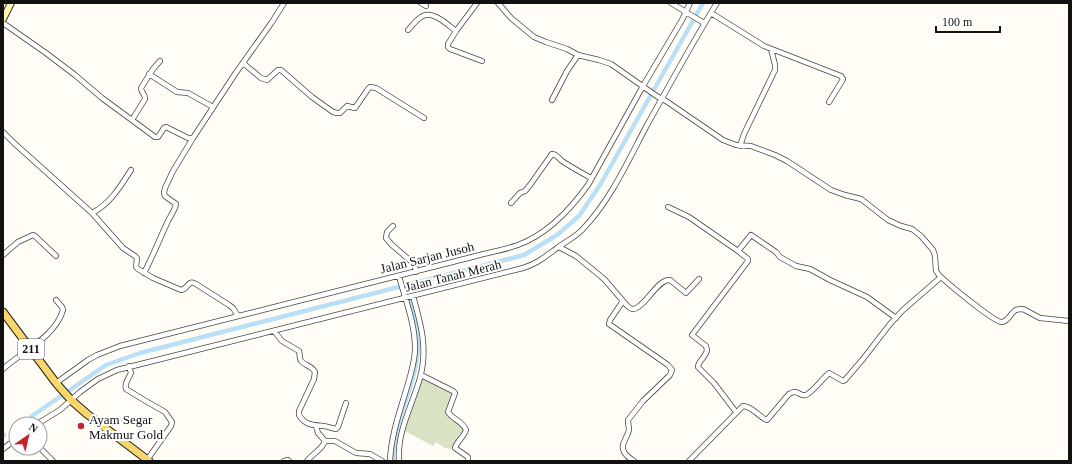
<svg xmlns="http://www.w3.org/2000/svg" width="1072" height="464" font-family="Georgia,serif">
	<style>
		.cemetery { fill: #d9e3c4 }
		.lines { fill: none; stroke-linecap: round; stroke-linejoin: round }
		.canal { stroke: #b9e0f7; stroke-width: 4.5 }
		.street-casing { stroke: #444; stroke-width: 6 }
		.secondary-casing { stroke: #333; stroke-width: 8 }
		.primary-casing { stroke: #222; stroke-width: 9 }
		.street { stroke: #fff; stroke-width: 4.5 }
		.secondary { stroke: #fff6b0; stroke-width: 6 }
		.primary { stroke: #f9d66b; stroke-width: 7 }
		.poi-dot { fill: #c4262e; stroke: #fff; stroke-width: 1.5 }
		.labels { text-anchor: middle; stroke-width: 4; stroke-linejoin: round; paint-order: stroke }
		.shield { fill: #fff; stroke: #585858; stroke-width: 1 }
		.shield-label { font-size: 12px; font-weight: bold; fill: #111 }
		.street-label { font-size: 13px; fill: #111; stroke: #fff }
		.poi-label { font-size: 13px; fill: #111; stroke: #fff; text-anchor: start }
	</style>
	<rect width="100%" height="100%" fill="#fffdf5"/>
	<path class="cemetery" d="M420 377 453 393 445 414 461 424 465 431 452 449 445 448 436 442 433 446 403 430Z"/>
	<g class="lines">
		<path class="canal" d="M406 285 407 292
			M32 416 106 365 140 353 524 255 557 235 579 216 600 185 703 3
			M3 436 4 435
			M393 461C392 421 417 386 418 346 418 331 413 315 409 301"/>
		<g class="street-casing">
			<path id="street" d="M421 3 426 6
				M498 3 511 18 534 37 546 42 567 49 578 55 599 60 611 64 658 97 666 101 723 140 736 145 751 146 775 155 787 161 831 190 845 195 861 199 888 220 901 226 912 229 921 236 933 250 935 256 936 271 939 275C947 283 995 323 1002 322 1009 321 1011 312 1016 310 1018 309 1021 309 1023 309L1040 318 1069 321
				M671 3 704 23
				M711 13 764 46 841 76 843 79 842 81 829 102
				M3 23 46 53 75 75 102 98 155 137H158L164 128 166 127 188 138H193
				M408 30C412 26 416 20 421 17 432 9 448 25 456 31L477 3
				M456 31 448 44V47L450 49 482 61
				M243 63 261 78 267 80 278 70H281L312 97 333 112 337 113H340L347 106 355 108 368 89 370 87 376 88 424 118
				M149 74 177 92 188 93 213 107
				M552 100 567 71 578 55
				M132 120 145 99C146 95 141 93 141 88L153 69 160 61
				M3 132 14 143 92 213 123 248 135 256 137 258 136 267 138 269 153 278 181 290C189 289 187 279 196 284L229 305 233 308 238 316
				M740 146 744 134 775 70V65L771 49
				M511 203 520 193 525 191 530 185 552 154C557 154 558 158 562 161 571 167 582 173 591 178
				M668 207 689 217 738 251 748 259V261L692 335 706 346 707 350C706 357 698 361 698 367L714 383 736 412
				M92 213C110 204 120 187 131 170
				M393 226 387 232 386 238 392 245 413 263 415 266 416 272
				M559 247 576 256 598 274 605 280 623 301
				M738 251 751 235 776 252 780 257 796 266 810 269 830 280 867 297 896 318
				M3 255 18 242 33 235 35 236 56 256
				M144 273C153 256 160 238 168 221 171 215 175 210 176 204L165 196 164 193 165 188 173 171 193 138 235 74 272 22 284 3
				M274 331 282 341 299 351C300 354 299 358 301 361 305 366 311 365 315 372L314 379 299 411V415C305 425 312 425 323 426 327 426 331 428 336 429L338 427 346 403
				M129 366 131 373C129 378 124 383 126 389L144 400 165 412 172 422 171 426 147 460
				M3 369C22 352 56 336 63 310L62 307 56 300
				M421 375 453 391 455 393 448 412C453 420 463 421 466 430 464 437 457 441 455 448L468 457V461
				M56 383 88 360 97 355 120 346 476 256C490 252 504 250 518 245 548 234 570 210 588 185L643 86 682 20 690 3
				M37 424 60 410 80 392 98 379 117 370 523 268C537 264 546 256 557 248 565 242 574 238 582 230 610 201 627 163 646 127 669 86 692 43 717 3
				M316 426 318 433 325 441H335L356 453 370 454 382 461
				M40 448 53 461
				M3 449 16 439
				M284 461 288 460 289 461
				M307 461C313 453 322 450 325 441
				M390 461C391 435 400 411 407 387 411 374 415 361 415 348 415 323 405 299 399 276
				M399 461C397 431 412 406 420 378 428 349 421 324 413 296
				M634 461C626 456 619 450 625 440 626 437 628 434 629 430 629 427 628 424 628 420L643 401 670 375 672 370 668 365 609 324 610 320 623 301C625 303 629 309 633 309 644 309 658 278 670 280L686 293 699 279
				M689 461 743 406C752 406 759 417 767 420L789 394C798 388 799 397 806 395 812 393 823 378 829 373L843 381 845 380 863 359 890 324 903 310 941 277"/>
		</g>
		<g class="secondary-casing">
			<path id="secondary" d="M3 19 11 3"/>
		</g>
		<g class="primary-casing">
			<path id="primary" d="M3 312 56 383 71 400 87 414 149 461"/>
		</g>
		<use href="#street" class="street"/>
		<use href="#secondary" class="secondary"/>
		<use href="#primary" class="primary"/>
	</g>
	<circle class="poi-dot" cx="81" cy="426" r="4"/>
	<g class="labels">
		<rect class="shield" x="18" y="339" width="26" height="20" rx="3"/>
		<g class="shield-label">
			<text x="31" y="353">211</text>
		</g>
		<g class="street-label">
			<text transform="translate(427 257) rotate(-14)" y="5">Jalan Sarjan Jusoh</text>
			<text transform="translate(453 275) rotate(-14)" y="5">Jalan Tanah Merah</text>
		</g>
		<g class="poi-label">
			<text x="89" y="424">Ayam Segar<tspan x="89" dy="15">Makmur Gold</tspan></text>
		</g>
	</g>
	<rect width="1072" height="464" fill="none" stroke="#111111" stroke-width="8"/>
	<g transform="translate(28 436) rotate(34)"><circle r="19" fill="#ffffff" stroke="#a0a0a0"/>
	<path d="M0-3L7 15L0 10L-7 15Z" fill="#c4262e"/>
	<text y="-6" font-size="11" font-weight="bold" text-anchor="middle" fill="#111111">N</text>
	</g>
	<path d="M936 26v6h64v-6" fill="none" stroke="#111111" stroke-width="2"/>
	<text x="942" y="26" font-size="12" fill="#111111" stroke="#ffffff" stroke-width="3" paint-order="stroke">100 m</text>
</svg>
